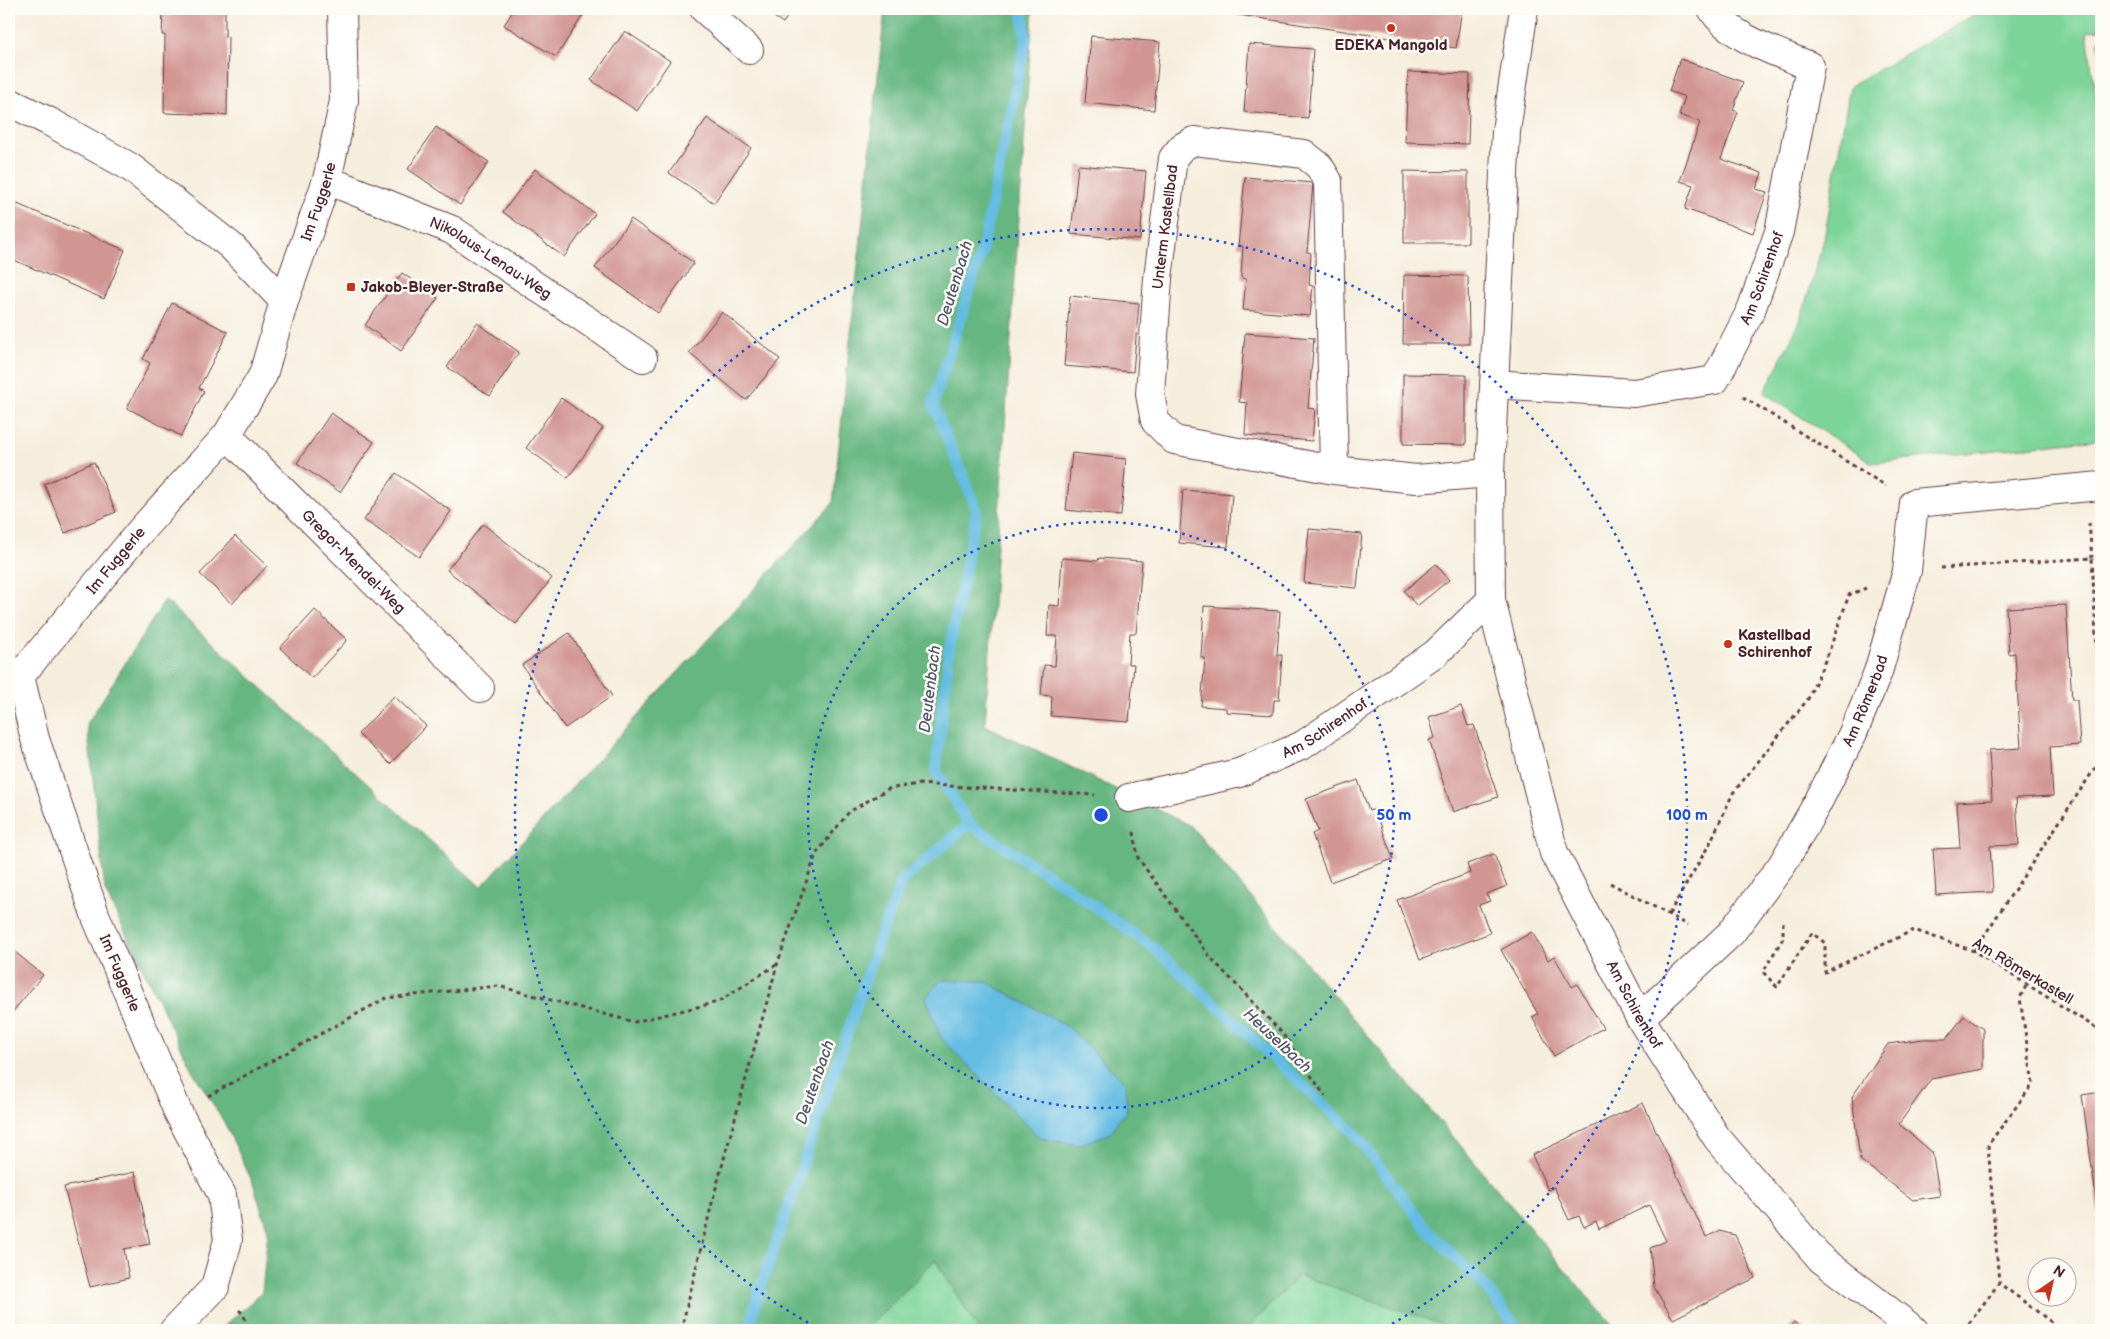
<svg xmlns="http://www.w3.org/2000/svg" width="2110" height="1339" font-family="'Balsamiq Sans',sans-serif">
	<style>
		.green { fill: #7cd498; stroke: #637a62 }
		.forest { fill: #65b680; stroke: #586a56 }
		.water { fill: #64bce2; stroke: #576e86 }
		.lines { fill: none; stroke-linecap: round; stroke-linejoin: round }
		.stream { stroke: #64bce2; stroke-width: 11 }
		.building { fill: #d19592 }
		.street-casing { stroke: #643e46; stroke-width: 30 }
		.path { stroke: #643e46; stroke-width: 3; stroke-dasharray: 4 4; stroke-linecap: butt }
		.street { stroke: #fff; stroke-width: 28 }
		.ring { fill: none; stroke: #1d4ed8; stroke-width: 2.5; stroke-dasharray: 2.5 5 }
		.poi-dot { fill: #c8321e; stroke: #fdfcf7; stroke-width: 2 }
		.labels { text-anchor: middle; stroke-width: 5; stroke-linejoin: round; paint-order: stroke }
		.poi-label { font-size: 15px; font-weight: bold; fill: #4a1f2b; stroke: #fdfcf7; text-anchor: start }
		.street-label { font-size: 15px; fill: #4a1f2b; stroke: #fdfcf7 }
		.water-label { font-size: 16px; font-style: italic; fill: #53566b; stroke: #fdfcf7 }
		.centre { fill: #1d4ed8; stroke: #fdfcf7; stroke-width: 2.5 }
		.ring-label { font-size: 15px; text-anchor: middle; font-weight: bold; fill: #1d4ed8; stroke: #fdfcf7; stroke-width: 5; stroke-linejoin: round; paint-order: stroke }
	</style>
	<rect width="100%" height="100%" fill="#fdfcf7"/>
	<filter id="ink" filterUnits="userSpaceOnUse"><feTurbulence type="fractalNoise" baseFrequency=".02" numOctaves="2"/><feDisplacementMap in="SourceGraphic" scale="10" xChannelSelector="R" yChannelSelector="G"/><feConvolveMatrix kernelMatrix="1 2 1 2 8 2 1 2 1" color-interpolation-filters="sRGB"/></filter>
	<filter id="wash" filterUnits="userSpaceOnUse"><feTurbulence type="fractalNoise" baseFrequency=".0096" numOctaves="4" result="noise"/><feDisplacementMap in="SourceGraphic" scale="20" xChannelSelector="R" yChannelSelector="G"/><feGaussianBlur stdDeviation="1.12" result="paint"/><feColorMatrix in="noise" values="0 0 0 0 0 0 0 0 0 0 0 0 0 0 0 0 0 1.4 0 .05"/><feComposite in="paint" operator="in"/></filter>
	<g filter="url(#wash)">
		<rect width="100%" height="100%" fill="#f6eedd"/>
		<path class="green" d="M1984 9H2101V30L2087 31 2101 141V439L1872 463 1764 393 1800 321 1824 240 1850 86Z
			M935 1260 979 1330H866Z
			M1298 1275 1458 1330H1246Z"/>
		<path class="forest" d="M885 9H1033L985 725 1191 826 1616 1330H1458L1299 1275 1246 1330H979L935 1260 866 1330H220L262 1292 268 1231 253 1183 224 1122 192 1070 105 891 87 724 165 600 481 887 833 503Z"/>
		<path class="water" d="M941 980 985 981 1068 1027 1125 1083 1127 1110 1109 1134 1078 1145 1040 1138 941 1038 926 998Z"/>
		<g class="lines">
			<path class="stream" d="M969 824 1061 883 1155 949 1271 1056 1355 1134 1429 1232 1483 1284 1518 1330
				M750 1330 754 1308 881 934 902 881 969 824 936 771 949 650 977 510 933 404 982 251 1026 39 1022 9"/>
		</g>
		<g id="blocks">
			<path class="building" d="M163 9H225V37L228 36 227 115 164 113 165 35H162Z
				M514 9H587L556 57 504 25Z
				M762 9H793L783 23Z
				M1199 9H1462L1456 48Z
				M625 31 670 61 637 111 591 80Z
				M1091 36 1160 42 1154 110 1085 103Z
				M2097 39H2101V61H2100Z
				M1249 44 1313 49 1308 118 1244 112Z
				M1680 59 1743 82 1733 110 1738 112 1721 159 1762 173 1756 189 1767 192 1753 233 1685 209 1693 185 1680 181 1700 122 1679 115 1685 97 1669 91Z
				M1408 72 1470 74 1468 144 1405 142Z
				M707 118 751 148 714 203 669 173Z
				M436 127 489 162 460 205 408 169Z
				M1078 165 1146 171 1140 240 1071 234Z
				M535 169 595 214 564 257 503 212Z
				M1404 171 1468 172V243H1404Z
				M1245 177 1313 183 1307 252 1311 253 1309 285 1313 286 1310 316 1243 310 1246 279 1241 278 1243 246H1238Z
				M15 203 125 250 104 299 9 258V217Z
				M631 219 694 263 658 313 595 268Z
				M402 273 438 298 401 351 365 325Z
				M1404 275 1468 276 1469 344H1403Z
				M1070 296 1139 303 1133 372 1064 366Z
				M172 303 228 332 199 388 204 391 181 436 127 408 150 363 143 359Z
				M722 312 780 359 746 400 689 353Z
				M477 323 519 352 490 396 447 367Z
				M1245 333 1314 338 1308 408 1315 409 1312 441 1245 435 1247 403 1239 402Z
				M1403 374 1466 375V445L1403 444Z
				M561 398 603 428 568 478 526 448Z
				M331 413 374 442 340 492 297 463Z
				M1072 453 1126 459 1121 516 1066 510Z
				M94 462 116 512 65 533 44 484Z
				M396 473 451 511 419 557 364 520Z
				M1183 490 1232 494 1228 547 1179 543Z
				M483 524 552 578 516 624 447 570Z
				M1309 529 1362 534 1357 588 1304 583Z
				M235 536 267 566 232 604 200 574Z
				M1062 558 1098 561 1099 558 1142 561 1136 633H1130L1128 664H1134L1129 722 1051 716 1052 696 1041 695 1044 665 1055 666 1057 636H1047L1049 605 1059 606Z
				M1436 564 1449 580 1417 606 1404 591Z
				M2066 605 2072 700H2077L2080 745 2050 747 2053 796 2016 798 2019 845 1990 846 1993 892 1936 895 1933 849 1960 848 1957 802 1992 800 1989 750 2021 748 2015 653 2009 654 2006 608Z
				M1204 606 1280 611 1277 655H1282L1279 700H1274L1273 715 1226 712V708L1201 706 1205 658H1201Z
				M315 610 347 640 312 678 280 648Z
				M569 633 612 696 565 728 522 665Z
				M394 696 426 726 390 764 358 734Z
				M1461 706 1468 726 1474 725 1498 797 1453 812 1429 740 1435 738 1429 717Z
				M1358 780 1369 811 1375 809 1393 859 1330 882 1312 834 1318 831 1306 799Z
				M1494 854 1507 886 1486 894 1490 901 1479 905 1490 933 1420 960 1397 900 1470 873 1467 864Z
				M1532 932 1548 960 1554 956 1572 987 1577 984 1603 1028 1554 1056 1532 1017 1538 1014 1501 950Z
				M9 947 43 975 10 1015 9 1014Z
				M1964 1016 1983 1029V1069L1931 1079 1899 1124 1932 1152 1940 1196 1913 1200 1860 1160 1852 1097 1888 1044 1923 1039H1946Z
				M2101 1092V1226H2100L2082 1095Z
				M1643 1103 1706 1237 1719 1231 1735 1235 1755 1278 1673 1319 1654 1287 1650 1248 1666 1241 1649 1205 1599 1229 1596 1221 1584 1227 1579 1216 1569 1220 1554 1187 1548 1190 1532 1155Z
				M135 1172 150 1244 124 1249 129 1278 90 1287 64 1187Z
				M1794 1322 1806 1330H1788Z"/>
		</g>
	</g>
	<g filter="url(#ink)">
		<use href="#blocks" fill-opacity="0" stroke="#643e46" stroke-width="1"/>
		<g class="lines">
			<g class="street-casing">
				<g id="street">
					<path d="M704 9 749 50"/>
					<path id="s1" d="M1524 9 1506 131 1490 473 1491 600 1554 853 1640 1018 1717 1138 1821 1259 1914 1330"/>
					<path d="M9 102 50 122 130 167 231 246 284 301"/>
					<path id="s2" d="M327 180 452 230 643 358"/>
					<path id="s3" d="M1494 384 1634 393 1715 380 1751 310 1779 232 1810 66C1780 53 1729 38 1712 9"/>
					<path id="s4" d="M227 435 480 688"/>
					<path d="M1334 470 1328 181 1319 166 1304 154 1194 141 1182 147 1173 158 1158 278 1150 394 1155 421 1174 440 1334 470 1416 479 1490 473"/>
					<path id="s5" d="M1129 798 1239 773 1303 745 1435 654 1491 600"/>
					<path id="s6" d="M1640 1018 1731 933 1782 865 1817 804 1853 733 1878 672 1907 571 1914 503 2101 486"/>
					<path id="s7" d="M174 1330 215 1287 228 1240 222 1195 178 1112 96 917 35 739 20 676 142 529 227 435 263 375 284 301 327 180 344 101 342 9"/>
				</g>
			</g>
			<path class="path" d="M1743 397 1886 486
				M2089 523 2092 558
				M1941 568 2092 558 2101 731
				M1134 832 1138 858 1211 958 1282 1033 1325 1096
				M1610 883 1688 925
				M1669 914 1710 843 1733 793 1808 699 1828 654 1849 595 1866 588
				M1783 922V938L1763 972 1777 987 1812 933 1825 943V972L1914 930 1974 951 2101 1031
				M1974 951 2101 759
				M2026 986 2020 998 2033 1084 1988 1145 1999 1283 2062 1330
				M208 1096 386 998 498 986 634 1022 718 1002 776 965
				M239 1310 243 1314 250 1330
				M681 1330 713 1199 777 965 816 854 849 812 888 789 919 784 1095 795
				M1964 1330 1999 1283"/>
			<use href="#street" class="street"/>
		</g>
	</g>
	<g class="ring">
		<circle cx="1101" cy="815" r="293"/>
		<path d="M821 1330A586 586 0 1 1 1381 1330"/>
	</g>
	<g class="poi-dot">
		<circle cx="1391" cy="28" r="5"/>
		<rect x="346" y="282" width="10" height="10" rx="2.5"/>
		<circle cx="1728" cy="644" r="5"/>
	</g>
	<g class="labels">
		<g class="poi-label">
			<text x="1391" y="50" text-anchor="middle">EDEKA Mangold</text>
			<text x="361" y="292">Jakob-Bleyer-Straße</text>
			<text x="1738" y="640">Kastellbad<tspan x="1738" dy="17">Schirenhof</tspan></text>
		</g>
		<g class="street-label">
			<text dy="5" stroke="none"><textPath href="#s7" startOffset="1282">Im Fuggerle</textPath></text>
			<text transform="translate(1165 227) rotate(-83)" y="5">Unterm Kastellbad</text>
			<text dy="5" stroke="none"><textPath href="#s2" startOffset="182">Nikolaus-Lenau-Weg</textPath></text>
			<text dy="5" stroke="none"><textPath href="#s3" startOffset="335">Am Schirenhof</textPath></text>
			<text dy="5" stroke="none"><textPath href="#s7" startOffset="862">Im Fuggerle</textPath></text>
			<text dy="5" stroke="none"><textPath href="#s4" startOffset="179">Gregor-Mendel-Weg</textPath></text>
			<text dy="5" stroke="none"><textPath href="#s6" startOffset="394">Am Römerbad</textPath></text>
			<text dy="5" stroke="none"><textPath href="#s5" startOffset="210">Am Schirenhof</textPath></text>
			<text transform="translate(2023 971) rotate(31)" y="5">Am Römerkastell</text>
			<text transform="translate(120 973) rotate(67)" y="5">Im Fuggerle</text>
			<text dy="5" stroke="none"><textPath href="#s1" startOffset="1025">Am Schirenhof</textPath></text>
		</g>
		<g class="water-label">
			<text transform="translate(954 283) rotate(-73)" y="6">Deutenbach</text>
			<text transform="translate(929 689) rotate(-83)" y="6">Deutenbach</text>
			<text transform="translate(1278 1040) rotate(43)" y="6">Heuselbach</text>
			<text transform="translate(814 1082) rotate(-71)" y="6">Deutenbach</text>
		</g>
	</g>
	<circle cx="1101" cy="815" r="8" class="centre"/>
	<g class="ring-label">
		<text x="1394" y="820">50 m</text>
		<text x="1687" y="820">100 m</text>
	</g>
	<rect width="2110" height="1339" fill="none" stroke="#fdfcf7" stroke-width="30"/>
	<g transform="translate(2052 1282) rotate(34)"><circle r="24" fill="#fdfcf7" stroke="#b5a4a5"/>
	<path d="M0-4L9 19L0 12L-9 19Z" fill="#c8321e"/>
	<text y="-8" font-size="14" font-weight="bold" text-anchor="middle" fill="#4a1f2b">N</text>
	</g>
</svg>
